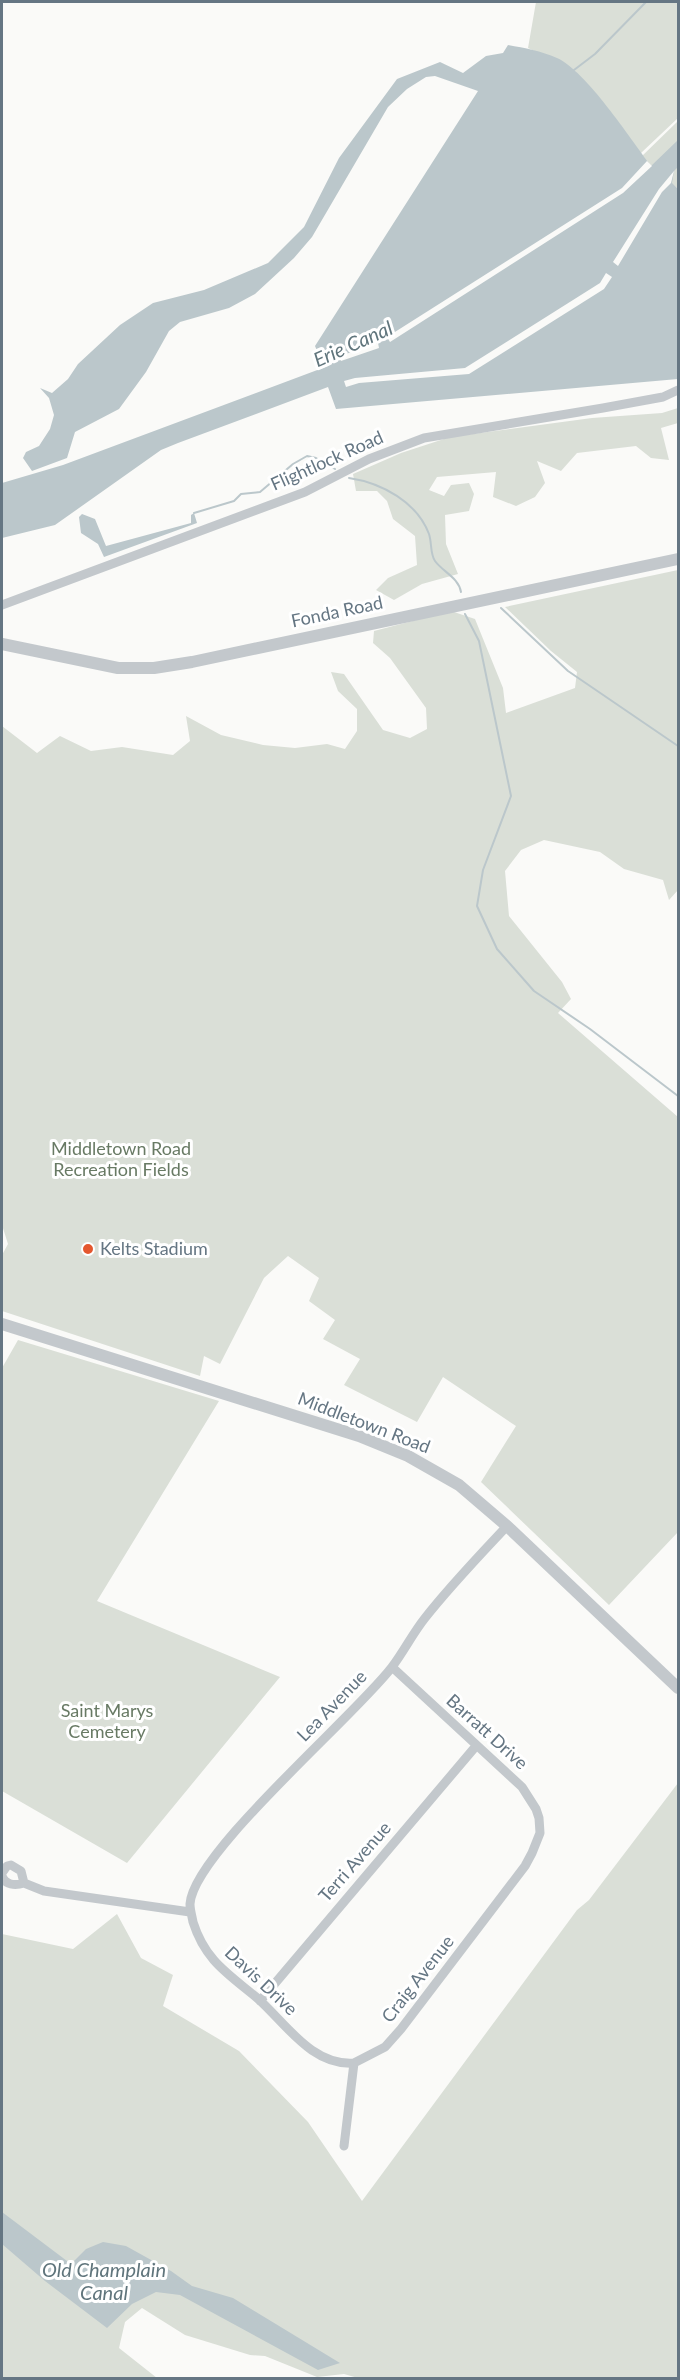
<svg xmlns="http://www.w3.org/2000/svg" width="680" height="2380" font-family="Lato,sans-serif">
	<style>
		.green { fill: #dadfd7 }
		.water { fill: #bbc7cb }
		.pier { fill: #fafaf8 }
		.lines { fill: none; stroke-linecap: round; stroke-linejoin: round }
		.stream { stroke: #bbc7cb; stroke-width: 2 }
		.minor { stroke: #c3c8cc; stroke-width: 9 }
		.tertiary { stroke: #c3c8cc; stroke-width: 12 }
		.poi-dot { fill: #e4572e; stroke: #fff; stroke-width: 2 }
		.labels { text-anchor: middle; stroke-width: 6; stroke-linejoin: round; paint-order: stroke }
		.street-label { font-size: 18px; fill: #657683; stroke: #fff }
		.park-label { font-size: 18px; fill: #687a64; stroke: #fff }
		.poi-label { font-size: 18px; fill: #657683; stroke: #fff; text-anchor: start }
		.water-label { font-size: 20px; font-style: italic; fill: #60757c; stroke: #fff }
	</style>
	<rect width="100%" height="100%" fill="#fafaf8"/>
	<path class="green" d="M536 2H678V118L641 153 574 70 528 48Z
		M678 121V189L641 157Z
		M678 408V423L661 428 669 460 651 458 636 446 577 453 561 471 537 461 545 483 535 497 516 506 493 497 496 472 437 477 429 490 444 496 451 485 469 483 474 494 469 511 445 515 446 544 458 574 422 584 394 600 376 590 388 578 417 565 415 536 393 519 387 501 377 491H356L353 474 401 453 450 437 592 418 662 413Z
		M678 570V890L669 900 663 880 624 869 600 852 544 840 521 850 505 871 509 916 562 982 571 999 558 1013 678 1117V1532L609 1605 481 1482 516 1426 443 1377 417 1422 344 1385 360 1359 323 1339 335 1320 309 1301 319 1278 288 1256 264 1278 220 1364 204 1356 200 1376 2 1311V1255L8 1244 2 1225V726L37 753 60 736 91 751 122 747 173 755 190 741 186 716 221 735 263 745 295 748 327 744 345 749 357 731V709L338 691 331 672 344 674 383 730 410 738 427 729 426 708 390 658 373 643 374 631 451 611 475 619 503 688 506 713 575 688 577 672 551 651 505 607Z
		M18 1340 219 1401 97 1601 280 1677 127 1863 2 1791V1368Z
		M678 1783V2378H358L344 2374 317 2377 265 2356 250 2355 185 2335 142 2308 125 2322 119 2348 157 2378H2V1934L73 1949 117 1914 141 1958 173 1975 163 2006 239 2051 308 2122 362 2201 577 1910 589 1900Z"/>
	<path class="water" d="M508 45C525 48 541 51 557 58 586 71 630 138 651 166L678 140V167L674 171 672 183 678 189V379L336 409 328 387 178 443 161 450 55 525 2 538V483L63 465 328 366 326 362 322 363 315 346 478 91 435 76 426 77 407 89 388 107 312 237 294 258 255 294 229 308 180 322 169 331 146 372 119 409 75 432 67 458 32 471 23 458 26 452 39 446 50 429 54 415 49 398 40 388 52 393 68 379 78 364 120 325 153 303 204 290 268 263 304 227 339 158 397 79 440 62 463 73 486 56 503 53Z
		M194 513 197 523 104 557 98 544 81 533 79 517 82 514 95 519 106 546 191 523V515Z
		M2 2212 71 2264 86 2249 103 2242 126 2246 171 2271 192 2286 233 2298 340 2363 318 2370 180 2295 156 2292 132 2304 107 2328 45 2281 2 2244Z"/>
	<path class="pier" d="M647 161 652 166 623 193 390 342 387 337 622 188Z
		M674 171 671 183 662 192 618 266 613 262 659 189Z
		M606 273 612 277 604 289 469 374 359 383 346 387 344 381 355 378 465 368 600 283Z
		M378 343 379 348 341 361 340 356Z"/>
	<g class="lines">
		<path class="stream" d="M574 70 595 54 646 2
			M349 478C382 483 417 502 429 534 432 543 430 554 435 561 443 572 459 578 461 592
			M194 513 234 501 241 494 260 492 293 464 307 456 316 458 335 469
			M501 608 568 671 678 746
			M465 614 479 641 511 796 483 870 477 906 497 949 534 991 590 1029 678 1096"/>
		<path class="minor" d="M2 605 305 492 369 459 424 438 603 408 663 397 678 390
			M2 1873 7 1866 11 1865 21 1871 24 1883C15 1886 5 1885 2 1876
			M24 1883 44 1891 190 1912
			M260 2001 476 1746
			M354 2063C311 2066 285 2022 256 1997 227 1973 205 1960 193 1922 192 1916 190 1910 190 1904 193 1853 355 1716 392 1667 404 1651 413 1633 425 1618 450 1586 479 1556 507 1526
			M344 2146 354 2063 385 2047 401 2029 525 1866 532 1853 540 1833 539 1818 536 1809 522 1787 392 1667"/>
		<path class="tertiary" d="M2 644 118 668H154L192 662 678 559
			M2 1324 359 1436 408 1456 459 1485 507 1526 678 1688"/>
	</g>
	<circle class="poi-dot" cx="88" cy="1249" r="6"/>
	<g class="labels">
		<g class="street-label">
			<text transform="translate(327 461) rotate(-24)" y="6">Flightlock Road</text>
			<text transform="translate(337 612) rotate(-12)" y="6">Fonda Road</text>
			<text transform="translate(364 1423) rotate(21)" y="6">Middletown Road</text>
			<text transform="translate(332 1706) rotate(-46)" y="6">Lea Avenue</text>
			<text transform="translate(487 1732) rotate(42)" y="6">Barratt Drive</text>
			<text transform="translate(355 1862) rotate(-49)" y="6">Terri Avenue</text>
			<text transform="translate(418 1979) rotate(-52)" y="6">Craig Avenue</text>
			<text transform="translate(261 1981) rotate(43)" y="6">Davis Drive</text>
		</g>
		<g class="park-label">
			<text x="121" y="1155">Middletown Road<tspan x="121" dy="21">Recreation Fields</tspan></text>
			<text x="107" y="1717">Saint Marys<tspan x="107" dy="21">Cemetery</tspan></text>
		</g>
		<g class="poi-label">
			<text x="100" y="1255">Kelts Stadium</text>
		</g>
		<g class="water-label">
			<text transform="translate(353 344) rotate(-24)" y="7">Erie Canal</text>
			<text x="104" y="2277">Old Champlain<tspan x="104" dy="23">Canal</tspan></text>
		</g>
	</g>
	<rect width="680" height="2380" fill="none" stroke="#657683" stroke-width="6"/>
</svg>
